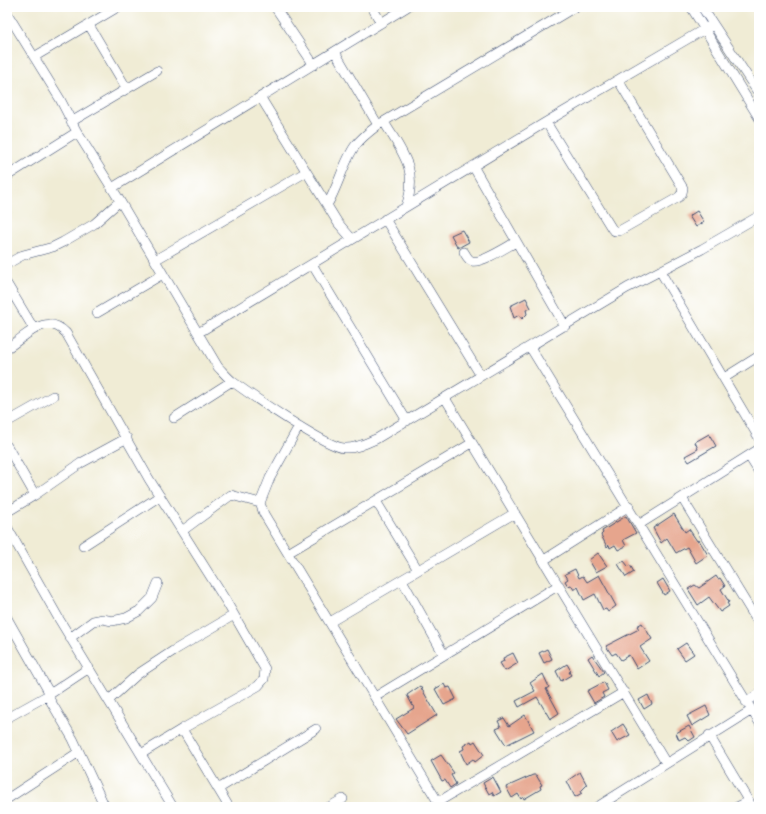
<svg xmlns="http://www.w3.org/2000/svg" width="766" height="814" font-family="'Shantell Sans',sans-serif">
	<style>
		.building { fill: #e6a58d }
		.lines { fill: none; stroke-linecap: round; stroke-linejoin: round }
		.street-casing { stroke: #3b4b70; stroke-width: 10 }
		.street { stroke: #fff; stroke-width: 9 }
	</style>
	<rect width="100%" height="100%" fill="#fff"/>
	<filter id="ink" filterUnits="userSpaceOnUse"><feTurbulence type="fractalNoise" baseFrequency=".025" numOctaves="2"/><feDisplacementMap in="SourceGraphic" scale="8" xChannelSelector="R" yChannelSelector="G"/><feConvolveMatrix kernelMatrix="1 2 1 2 8 2 1 2 1" color-interpolation-filters="sRGB"/></filter>
	<filter id="wash" filterUnits="userSpaceOnUse"><feTurbulence type="fractalNoise" baseFrequency=".012" numOctaves="4" result="noise"/><feDisplacementMap in="SourceGraphic" scale="16" xChannelSelector="R" yChannelSelector="G"/><feGaussianBlur stdDeviation="0.9" result="paint"/><feColorMatrix in="noise" values="0 0 0 0 0 0 0 0 0 0 0 0 0 0 0 0 0 1.4 0 .05"/><feComposite in="paint" operator="in"/></filter>
	<g filter="url(#wash)">
		<rect width="100%" height="100%" fill="#f0ecd5"/>
		<g id="blocks">
			<path class="building" d="M697 211 704 222 696 227 689 216Z
				M462 230 469 242 458 248 451 235Z
				M526 298 531 308 526 310 527 314 522 319 519 315 514 318 510 306Z
				M709 434 716 446 689 462 685 456 698 449 695 442Z
				M674 514 685 532 689 529 697 541 699 540 708 555 696 563 687 547 676 553 667 538 661 543 653 528Z
				M626 516 636 533 623 540 626 546 618 550 615 545 610 548 609 545 607 547 601 535 603 533 602 531Z
				M598 553 607 566 596 572 589 560Z
				M624 561 628 566 630 565 634 572 626 577 618 564Z
				M575 569 579 578 583 576 587 582 599 575 616 606 608 612 606 609 603 610 595 594 584 600 578 587 574 590 571 585 568 586 565 581 568 579 565 574Z
				M716 576 718 579 720 578 725 586 721 589 729 602 727 603 729 606 720 612 709 597 698 605 688 589 695 585 699 588Z
				M663 579 670 591 664 595 657 583Z
				M642 623 652 639 640 647 649 661 637 669 629 655 621 660 616 653 612 655 606 646 639 629 637 626Z
				M686 643 694 654 685 660 677 649Z
				M547 649 552 659 544 663 539 653Z
				M513 653 518 663 505 671 500 663 504 661 503 658Z
				M592 655 604 672 599 676 588 658Z
				M567 664 571 671 569 672 571 675 561 681 556 671Z
				M543 674 549 687 546 689 559 713 550 719 537 697 519 707 516 701 535 691 530 683Z
				M604 682 608 690 602 693 604 697 594 703 587 691Z
				M444 684 446 688 450 687 456 699 444 705 435 689Z
				M420 686 437 715 407 734 396 719 414 708 407 695Z
				M648 695 652 704 644 709 639 700Z
				M706 706 710 715 692 726 687 716Z
				M525 715 534 731 506 745 496 729 501 727 498 721 504 718 509 726Z
				M623 724 630 735 617 742 611 732Z
				M689 726 695 737 689 741 685 737 679 740 676 733Z
				M471 741 472 743 475 741 484 755 475 762 473 759 466 764 460 751 464 749 463 746Z
				M441 755 454 773 451 775 456 784 450 788 445 780 442 781 431 761Z
				M580 772 587 785 581 791 582 793 575 797 567 781Z
				M533 775H536L542 785 540 786 541 789 524 799 523 797 521 799 518 794 512 798 506 787Z
				M493 777 501 792 494 796 492 792 489 794 483 783Z"/>
		</g>
	</g>
	<g filter="url(#ink)">
		<use href="#blocks" fill-opacity="0" stroke="#3b4b70" stroke-width="1"/>
		<g class="lines">
			<g class="street-casing">
				<path id="street" d="M275 7 314 65
					M372 7 381 23
					M691 7 759 118
					M702 7 759 94
					M7 13 60 99 77 132 120 201 218 367C223 372 228 378 233 382 251 395 326 447 344 448 356 449 366 443 376 439L627 288 702 249 759 216
					M89 25 127 89
					M335 52 378 125
					M34 57 118 7
					M261 98 338 223 352 239
					M71 122 157 71
					M384 122C402 152 419 170 406 206
					M546 122 612 229 615 231H619L679 197 682 193 683 188 618 80
					M473 166 565 326
					M7 176 77 132
					M112 188 407 7
					M327 205C338 187 344 161 355 146 361 138 370 131 378 125L575 7
					M385 219 481 376
					M464 252C466 255 468 260 472 261 481 264 508 246 516 242
					M155 260 306 172
					M7 264 23 255 53 247 63 242 94 224 120 201
					M312 264 407 421
					M660 271 759 438
					M7 284 34 329
					M97 313 163 274
					M198 333 546 122 713 24
					M530 347 759 722
					M7 348C26 337 45 311 66 333L149 479 226 601 265 669 264 679 258 686 182 729 141 754
					M724 378 759 356
					M445 398 666 763
					M174 418 232 381
					M7 422 53 396
					M299 426 270 478 260 503 264 514 441 807
					M7 446 35 495
					M749 456 759 472
					M682 498 759 624
					M376 501 418 570
					M7 512 35 495 81 463 127 438
					M640 524 759 449
					M7 527 59 619 173 807
					M182 531 231 495 260 503
					M83 546 160 496
					M288 553 472 443
					M544 560 629 506
					M402 580 444 655
					M7 618 50 694
					M330 622 515 513
					M70 638 93 621 103 619 112 621 126 618 139 611 152 598 158 583
					M47 695 73 739 105 807
					M375 697 559 585
					M109 700 138 674 173 651 234 615
					M746 702 759 694
					M7 718 50 694 89 668
					M182 729 229 807
					M709 735 752 807
					M218 789 316 729
					M7 799 79 752
					M438 802 624 692
					M329 807 343 799
					M597 807 752 710
					M737 807 749 801"/>
			</g>
			<use href="#street" class="street"/>
		</g>
	</g>
	<rect width="766" height="814" fill="none" stroke="#fff" stroke-width="24"/>
</svg>
